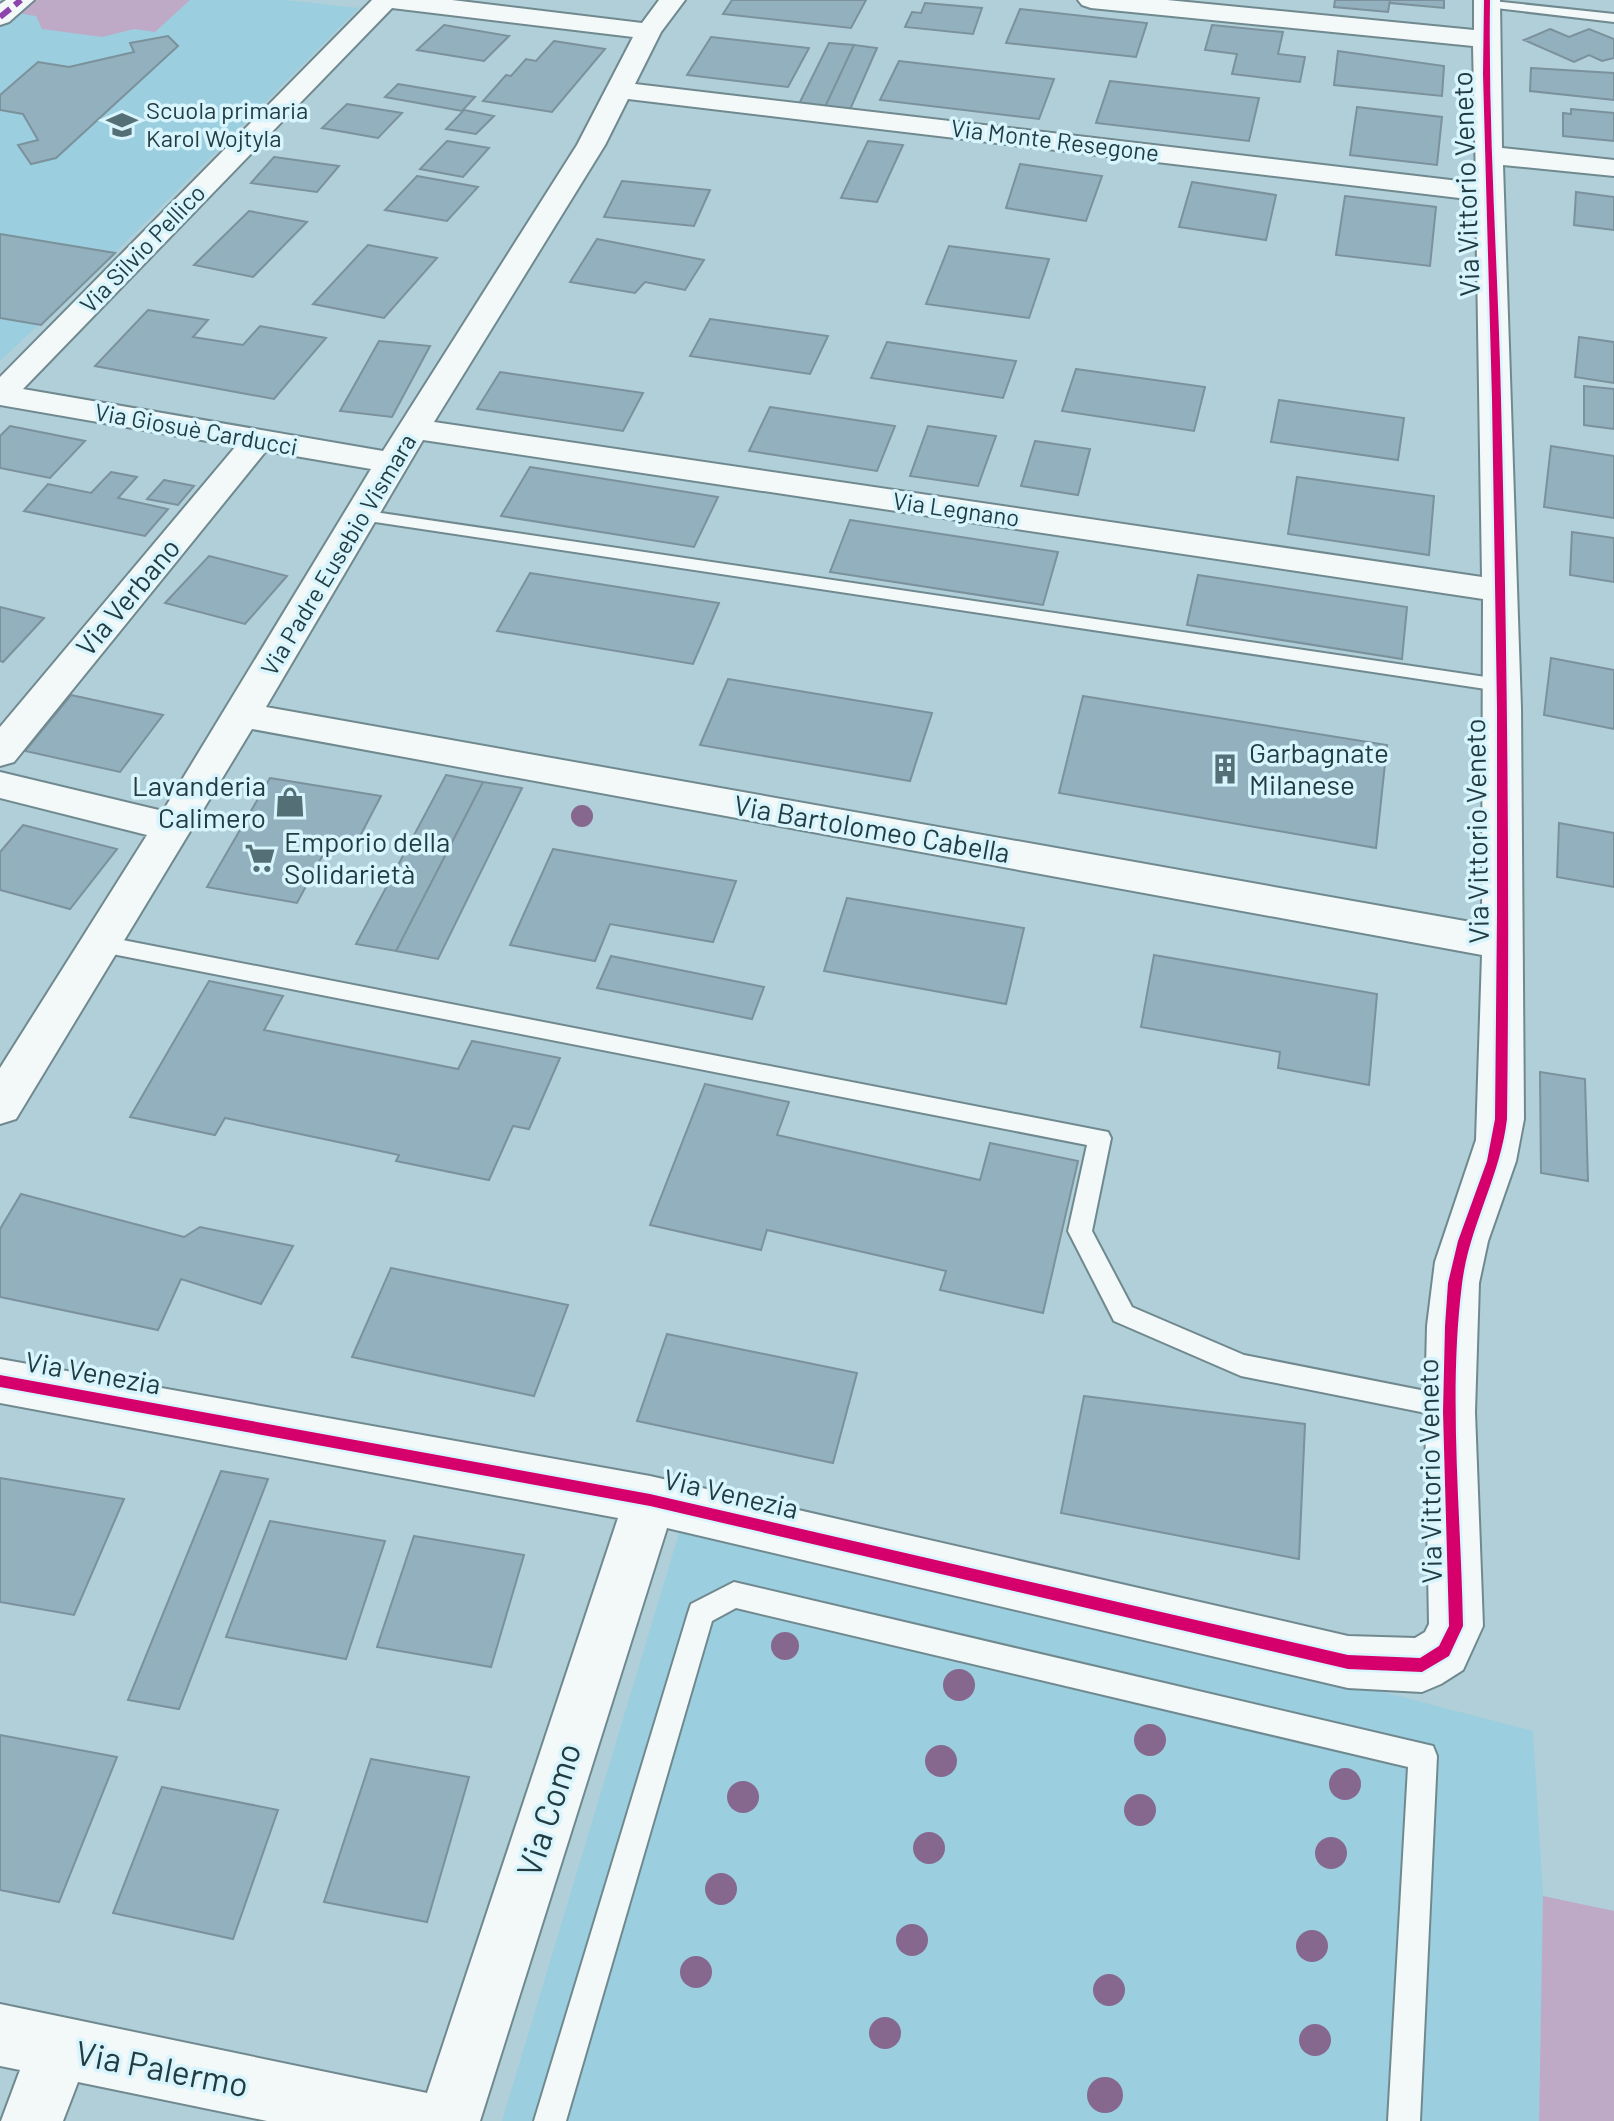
<svg xmlns="http://www.w3.org/2000/svg" width="1614" height="2121" font-family="Barlow,sans-serif">
	<style>
		.built { fill: #9bcede }
		.green { fill: #beaac6 }
		.building { fill: #93b0be; stroke: #7b919b; stroke-width: 2 }
		.lines { fill: none; stroke-linecap: round; stroke-linejoin: round }
		.lane-casing { stroke: #70898f; stroke-width: 4 }
		.street-casing { stroke: #70898f; stroke-width: 4 }
		.lane { fill: #f3f8f9; fill-rule: evenodd }
		.street { fill: #f3f8f9; fill-rule: evenodd }
		.quiet { stroke: #8e44ad; stroke-width: 6; stroke-dasharray: 13 6; stroke-linecap: butt }
		.cycleway-casing { stroke: #d8f5fd; stroke-width: 5 }
		.cycleway { fill: #d6006c; fill-rule: evenodd }
		.tree { fill: #86688f }
		.labels { text-anchor: middle; stroke-width: 7; stroke-linejoin: round; paint-order: stroke }
		.far-poi-label { font-size: 24px; fill: #233c42; stroke: #d8f5fd; text-anchor: start }
		.far-street-label { font-size: 24px; fill: #233c42; stroke: #d8f5fd }
		.street-label { font-size: 28px; fill: #233c42; stroke: #d8f5fd }
		.poi-label { font-size: 28px; fill: #233c42; stroke: #d8f5fd; text-anchor: start }
		.near-street-label { font-size: 34px; fill: #233c42; stroke: #d8f5fd }
	</style>
	<rect width="100%" height="100%" fill="#b0cfd8"/>
	<path class="built" d="M21 0H286L359 8 115 253 0 361V17Z
		M686 1510 1533 1731 1543 1896 1539 2121H502Z"/>
	<path class="green" d="M33 0H190L155 32 134 29 102 37 42 29 36 16 17 13Z
		M1543 1896 1614 1911V2121H1539Z"/>
	<path class="building" d="M732 0H866L851 28 723 14Z
		M1335 0H1390L1388 12 1334 7Z
		M1390 0H1444V8L1390 3Z
		M925 3 982 8 973 34 905 27 912 12 921 13Z
		M1020 9 1147 23 1136 57 1006 43Z
		M444 25 509 36 484 61 417 50Z
		M1212 25 1283 32 1278 54 1305 57 1300 82 1232 74 1237 54 1205 50Z
		M1550 29 1569 37 1589 29 1614 39V58L1602 61 1589 55 1574 62 1524 40Z
		M168 36 178 46 56 158 31 164 18 145 38 140 23 114 0 110V95L38 62 69 67 134 52 130 43Z
		M711 37 809 48 788 87 687 75Z
		M554 41 605 49 552 112 483 101 506 75 511 76 526 59 536 61Z
		M829 43 854 45 824 109 798 106Z
		M854 45 877 48 849 112 824 109Z
		M1338 51 1444 66 1442 96 1334 85Z
		M899 61 1054 79 1039 119 880 100Z
		M1531 68 1614 73V100L1530 91Z
		M1110 81 1259 98 1249 141 1096 123Z
		M398 84 475 97 462 111 385 97Z
		M347 104 402 113 378 138 322 128Z
		M1357 107 1442 117 1437 165 1350 155Z
		M1571 109 1614 113V141L1563 136V113L1571 114Z
		M464 110 494 116 476 134 446 129Z
		M447 141 489 148 463 177 420 169Z
		M868 141 903 145 877 202 841 198Z
		M274 157 339 166 317 192 251 183Z
		M1020 164 1102 176 1086 221 1006 208Z
		M417 176 478 187 447 221 385 210Z
		M622 181 710 190 694 226 604 217Z
		M1192 182 1276 195 1266 240 1179 227Z
		M1576 192 1614 197V230L1574 225Z
		M1345 196 1436 207 1430 266 1336 255Z
		M249 211 307 222 253 277 194 265Z
		M0 234 115 253 41 325 0 318Z
		M597 239 704 260 685 290 645 282 635 293 570 282Z
		M368 245 437 258 384 318 313 304Z
		M949 246 1049 259 1029 318 926 304Z
		M148 310 208 320 193 337 243 345 260 326 326 338 274 399 95 366Z
		M710 319 828 336 810 374 690 356Z
		M1579 337 1614 342V383L1575 377Z
		M379 341 430 346 392 417 340 411Z
		M887 342 1016 361 1003 398 871 378Z
		M1076 369 1205 387 1194 431 1062 411Z
		M500 372 643 393 623 431 477 409Z
		M1584 386 1614 389V429L1584 425Z
		M1279 400 1404 418 1398 460 1271 442Z
		M770 407 895 426 877 471 749 451Z
		M10 426 85 441 50 478 0 468V436Z
		M928 426 996 436 978 486 910 476Z
		M1035 441 1090 449 1078 495 1021 486Z
		M1551 446 1614 456V518L1544 507Z
		M530 467 718 497 694 547 501 516Z
		M111 472 137 477 118 498 168 509 145 536 24 511 48 484 91 493Z
		M1297 477 1434 496 1429 555 1288 534Z
		M164 480 194 486 178 505 147 499Z
		M850 520 1058 552 1043 605 830 572Z
		M1572 532 1614 538V582L1570 575Z
		M209 556 287 576 245 624 165 603Z
		M530 573 719 603 693 664 497 631Z
		M1198 575 1407 607 1402 659 1187 625Z
		M0 607 44 618 3 662 0 661Z
		M1551 658 1614 670V729L1544 715Z
		M728 679 932 713 910 781 700 745Z
		M71 695 163 715 120 772 25 751Z
		M1083 696 1387 745 1376 848 1059 793Z
		M446 775 483 782 396 951 356 944Z
		M270 778 381 796 357 842 332 838 297 903 207 887Z
		M483 782 522 788 438 959 396 951Z
		M1559 823 1614 833V887L1557 877Z
		M23 825 117 849 70 909 0 890V852Z
		M553 849 736 881 713 942 610 924 595 961 510 945Z
		M847 898 1024 928 1006 1004 824 971Z
		M1154 955 1377 994 1369 1085 1278 1068 1280 1052 1141 1027Z
		M611 956 764 987 752 1019 597 988Z
		M209 981 283 996 264 1030 458 1069 472 1041 560 1058 529 1129 513 1126 489 1180 396 1161 399 1155 225 1118 215 1135 130 1117Z
		M1540 1072 1585 1079 1588 1181 1541 1173Z
		M705 1084 789 1102 777 1135 980 1180 990 1143 1078 1161 1043 1313 940 1290 946 1271 767 1230 761 1250 650 1225Z
		M21 1194 184 1237 200 1227 293 1246 261 1304 181 1279 158 1330 0 1297V1229Z
		M391 1268 568 1305 534 1396 352 1357Z
		M667 1334 857 1373 833 1463 637 1421Z
		M1084 1396 1305 1424 1299 1559 1061 1513Z
		M221 1471 268 1479 179 1709 128 1700Z
		M0 1478 124 1499 74 1615 0 1602Z
		M270 1521 385 1541 346 1659 226 1637Z
		M414 1536 524 1555 491 1667 377 1647Z
		M0 1735 117 1757 59 1902 0 1890Z
		M371 1759 469 1777 427 1922 324 1902Z
		M162 1787 278 1810 233 1939 113 1913Z"/>
	<g class="lines">
		<g class="lane-casing">
			<path id="lane" d="M1483 0 1614 14V22L1487 7 1483 6Z
				M361 510 1499 679 1508 685 1499 691 355 519 352 515 355 511Z
				M102 936 1108 1132 1111 1138 1092 1231 1132 1307 1244 1355 1451 1396 1460 1399 1464 1407 1460 1415 1451 1418 1241 1376 1114 1321 1068 1231 1087 1145 102 952 95 949 92 944 95 939Z
				M734 1582 1433 1746 1437 1756 1420 2121H1388L1408 1767 736 1608 712 1621 566 2121H534L688 1613 691 1604Z"/>
		</g>
		<g class="street-casing">
			<path id="street" d="M6 0H34L9 22 0 25V4Z
				M372 0H452L642 23 659 0H685L661 32 635 84 1476 183 1473 46 1091 8 1082 5 1078 0H1167L1474 30V0H1500L1502 148 1614 160V176L1503 165 1521 708 1524 1119 1516 1161 1488 1241 1479 1283 1475 1412 1483 1626 1463 1670 1441 1684 1422 1692 1348 1688 667 1528 480 2121H267L78 2082 63 2121H1L20 2070 0 2066V2004L427 2093 618 1518 0 1403V1359L650 1476 1348 1636 1415 1638 1425 1632 1429 1624 1425 1412 1427 1326 1435 1262 1476 1140 1482 955 252 729 16 1119 0 1124V1068L147 835 0 798V772L163 811 371 469 266 451 14 762 0 766V727L236 446 0 405V377ZM392 8 633 37 577 145 383 451 23 389ZM628 99 1476 200 1482 577 434 422 605 145ZM423 440 1483 599 1482 924 266 707Z"/>
		</g>
		<use href="#lane" class="lane"/>
		<use href="#street" class="street"/>
		<path class="quiet" d="M0 17 21 0"/>
		<g class="cycleway-casing">
			<path id="cycleway" d="M1484 0H1490C1488 133 1498 266 1501 399 1507 639 1510 879 1507 1119 1500 1178 1469 1226 1462 1284 1448 1396 1461 1513 1463 1626L1449 1656 1422 1672 1348 1669 650 1506 0 1387V1375L650 1494 1348 1655 1420 1658 1439 1646 1449 1626 1443 1412 1445 1326 1448 1283 1458 1241 1487 1161 1495 1119 1497 913V708L1492 399 1483 74Z"/>
		</g>
		<use href="#cycleway" class="cycleway"/>
	</g>
	<g class="tree">
		<circle cx="582" cy="816" r="11"/>
		<circle cx="785" cy="1646" r="14"/>
		<circle cx="959" cy="1685" r="16"/>
		<circle cx="1150" cy="1740" r="16"/>
		<circle cx="941" cy="1761" r="16"/>
		<circle cx="1345" cy="1784" r="16"/>
		<circle cx="743" cy="1797" r="16"/>
		<circle cx="1140" cy="1810" r="16"/>
		<circle cx="929" cy="1848" r="16"/>
		<circle cx="1331" cy="1853" r="16"/>
		<circle cx="721" cy="1889" r="16"/>
		<circle cx="912" cy="1940" r="16"/>
		<circle cx="1312" cy="1946" r="16"/>
		<circle cx="696" cy="1972" r="16"/>
		<circle cx="1109" cy="1990" r="16"/>
		<circle cx="885" cy="2033" r="16"/>
		<circle cx="1315" cy="2040" r="16"/>
		<circle cx="1105" cy="2095" r="18"/>
	</g>
	<defs>
		<g id="school-bare" transform="scale(2.4)"><path d="M0-5L7-2L0 1L-7-2ZM-4 1L0 2.5L4 1V4Q0 6-4 4Z" fill="#546f76" stroke="#d8f5fd" stroke-width="2.5" paint-order="stroke"/></g>
		<g id="building-bare" transform="scale(2.4)"><path d="M-4-6H4V6H1V3H-1V6H-4ZM-2.5-4.3h1.7v1.8h-1.7ZM.8-4.3h1.7v1.8H.8ZM-2.5-1h1.7V.8h-1.7ZM.8-1h1.7V.8H.8Z" fill="#546f76" stroke="#d8f5fd" stroke-width="2.5" paint-order="stroke"/></g>
		<g id="shop-bare" transform="scale(2.4)"><path d="M-5-2.5h2.3a2.7 3.5 0 0 1 5.4 0H5L5.5 6h-11ZM-1.5-2.5h3a1.5 2.3 0 0 0-3 0Z" fill="#546f76" stroke="#d8f5fd" stroke-width="2.5" paint-order="stroke"/></g>
		<g id="supermarket-bare" transform="scale(2.4)"><path d="M-6-5.5h2.5l.6 2H6L4.5 2H-2.5L-4.4-4H-6ZM-1.5 3.2a1.3 1.3 0 1 0 .1 0ZM3 3.2a1.3 1.3 0 1 0 .1 0Z" fill="#546f76" stroke="#d8f5fd" stroke-width="2.5" paint-order="stroke"/></g>
	</defs>
	<g fill-rule="evenodd">
		<use href="#school-bare" x="122" y="125"/>
		<use href="#building-bare" x="1225" y="769"/>
		<use href="#shop-bare" x="290" y="802"/>
		<use href="#supermarket-bare" x="260" y="858"/>
	</g>
	<g class="labels">
		<g class="far-poi-label">
			<text x="146" y="119">Scuola primaria<tspan x="146" dy="28">Karol Wojtyla</tspan></text>
		</g>
		<g class="far-street-label">
			<text transform="translate(1055 141) rotate(7)" y="8">Via Monte Resegone</text>
			<text transform="translate(143 249) rotate(-46)" y="8">Via Silvio Pellico</text>
			<text transform="translate(196 430) rotate(10)" y="8">Via Giosuè Carducci</text>
			<text transform="translate(956 510) rotate(8)" y="8">Via Legnano</text>
			<text transform="translate(339 555) rotate(-59)" y="8">Via Padre Eusebio Vismara</text>
		</g>
		<g class="street-label">
			<text transform="translate(1466 184) rotate(-92)" y="10">Via Vittorio Veneto</text>
			<text transform="translate(128 597) rotate(-50)" y="10">Via Verbano</text>
			<text transform="translate(872 829) rotate(10)" y="10">Via Bartolomeo Cabella</text>
			<text transform="translate(1477 831) rotate(-91)" y="10">Via Vittorio Veneto</text>
			<text transform="translate(93 1373) rotate(10)" y="10">Via Venezia</text>
			<text transform="translate(1430 1471) rotate(-91)" y="10">Via Vittorio Veneto</text>
			<text transform="translate(731 1494) rotate(13)" y="10">Via Venezia</text>
		</g>
		<g class="poi-label">
			<text x="1249" y="763">Garbagnate<tspan x="1249" dy="32">Milanese</tspan></text>
			<text x="266" y="796" text-anchor="end">Lavanderia<tspan x="266" dy="32">Calimero</tspan></text>
			<text x="284" y="852">Emporio della<tspan x="284" dy="32">Solidarietà</tspan></text>
		</g>
		<g class="near-street-label">
			<text transform="translate(549 1810) rotate(-72)" y="12">Via Como</text>
			<text transform="translate(162 2069) rotate(11)" y="12">Via Palermo</text>
		</g>
	</g>
</svg>
